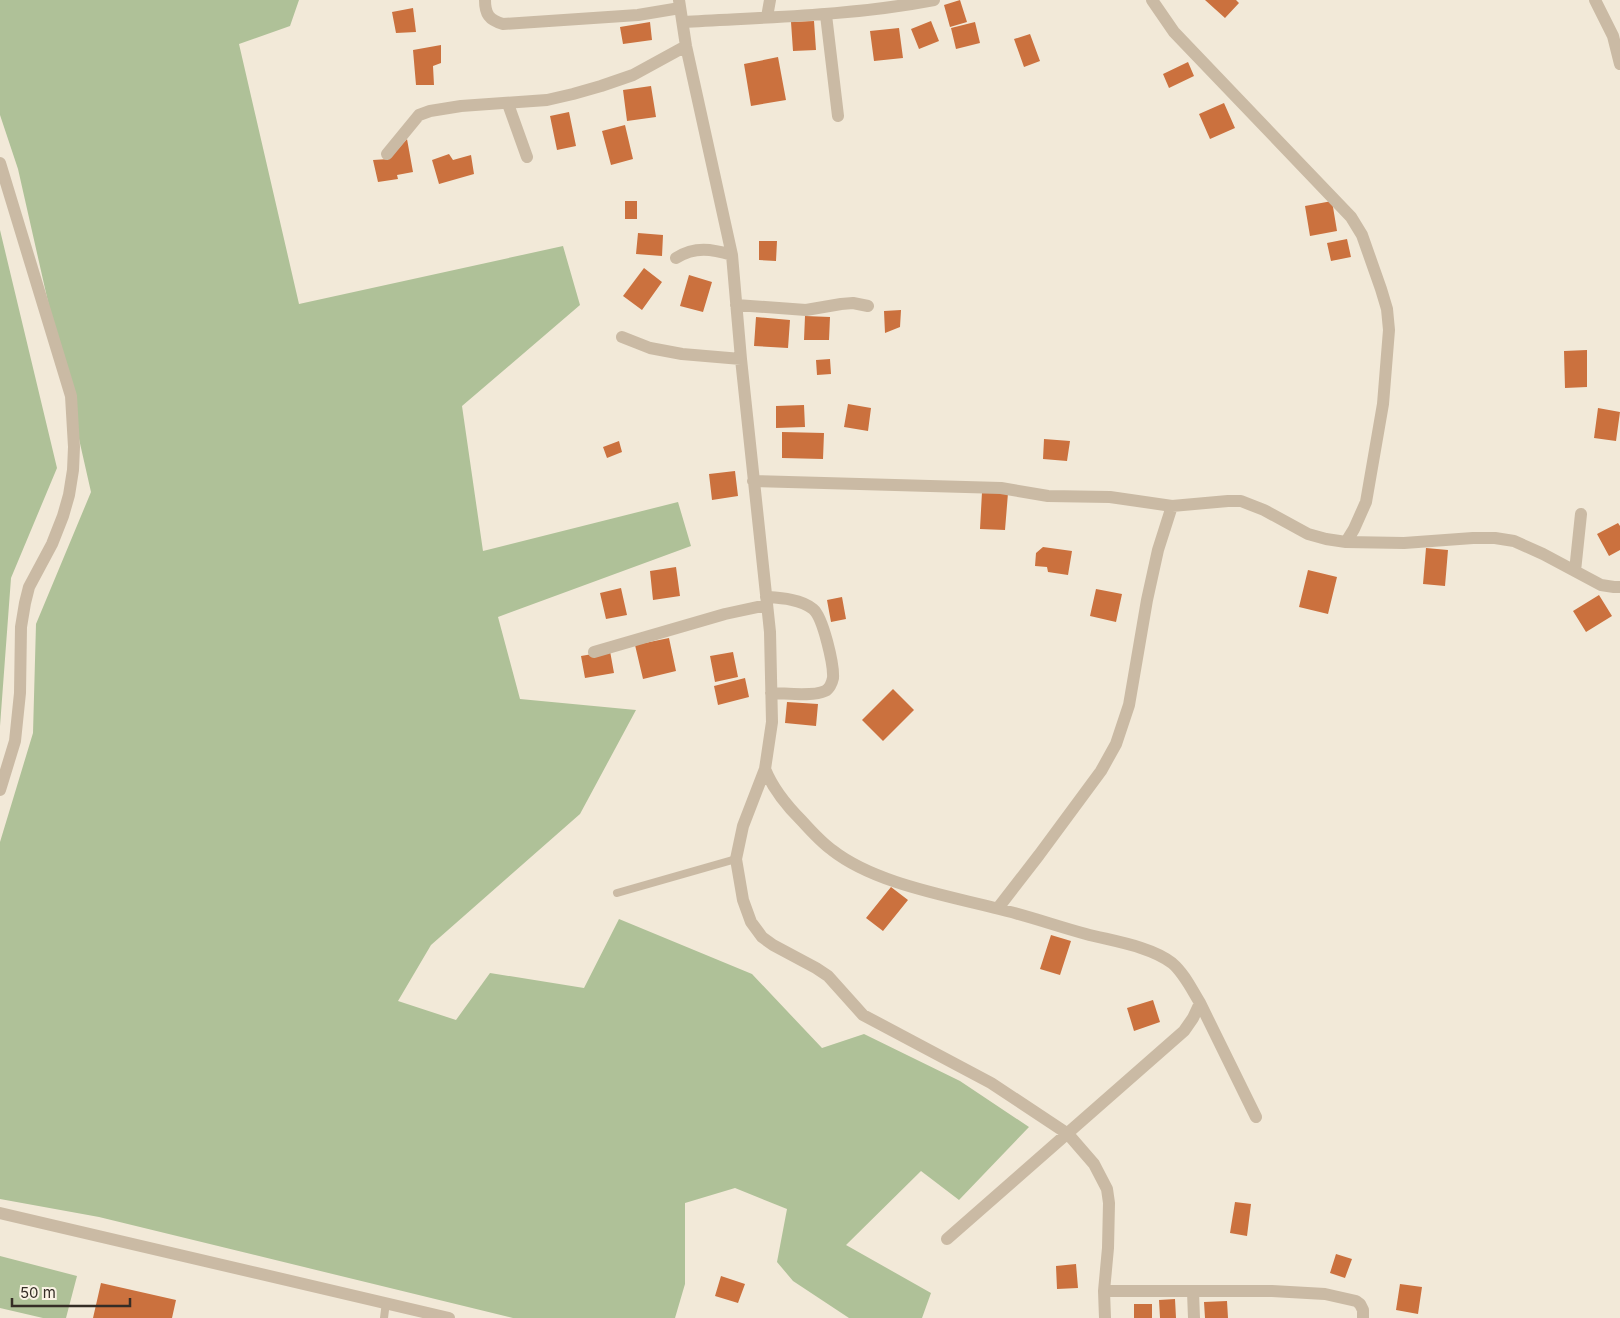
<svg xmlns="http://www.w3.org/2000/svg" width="1620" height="1318" font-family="Inter,sans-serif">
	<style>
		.green { fill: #afc198 }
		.building { fill: #cb713e }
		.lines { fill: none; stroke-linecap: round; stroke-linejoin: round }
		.service { stroke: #cabaa4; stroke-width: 8 }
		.minor { stroke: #cabaa4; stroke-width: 12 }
	</style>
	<rect width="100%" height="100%" fill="#f2e9d8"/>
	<path class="green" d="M0 0H299L290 26 239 44 299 304 563 246 580 305 462 406 483 551 678 502 691 546 498 617 520 699 636 710 580 814 431 945 398 1001 456 1020 490 973 584 988 619 919 752 974 822 1048 864 1034 960 1081 1029 1127 959 1200 921 1171 846 1245 931 1293 922 1318H849L793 1281 777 1262 787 1209 735 1188 685 1203V1284L675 1318H513L99 1217 0 1199V842L33 733 36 624 91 492 18 169 0 115Z
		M0 230 57 468 11 578 0 726Z
		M0 1256 77 1276 66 1318H43L0 1308Z"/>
	<path class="building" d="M960 0 967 22 950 27 944 5Z
		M1205 0H1236L1239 3 1225 18Z
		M413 8 416 32 396 33 392 12Z
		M814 21 816 50 793 51 791 22Z
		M931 21 939 41 919 49 911 29Z
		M650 22 652 40 623 44 620 27Z
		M975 22 980 43 956 49 951 28Z
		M899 28 903 58 874 61 870 31Z
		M1030 34 1040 61 1024 67 1014 39Z
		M441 45V63L433 66 434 85H416L413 50Z
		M778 57 786 100 751 106 744 64Z
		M1188 62 1194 76 1169 88 1163 74Z
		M651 86 656 117 627 121 623 90Z
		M1224 103 1235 128 1210 139 1199 114Z
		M569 112 576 146 557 150 550 116Z
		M625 125 633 159 611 165 602 131Z
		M407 139 413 172 397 175 398 179 378 182 373 160 389 159Z
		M449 154 453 160 471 155 474 174 439 184 432 160Z
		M625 201H637V219H625Z
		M1332 201 1337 231 1310 236 1305 206Z
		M638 233 663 235 662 256 636 254Z
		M1347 239 1351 257 1331 261 1327 243Z
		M759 241H777L776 261 759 260Z
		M644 268 662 282 642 310 623 296Z
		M689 275 712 282 703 312 680 306Z
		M901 310 900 327 885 333 884 311Z
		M805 316 830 317 829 340H804Z
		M756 317 790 320 788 348 754 346Z
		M1587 350V387L1565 388 1564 351Z
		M830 359 831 374 817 375 816 360Z
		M848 404 871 408 868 431 844 427Z
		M804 405 805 427 776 428V406Z
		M1598 408 1620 412 1616 441 1594 438Z
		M782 432 824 433 823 459 782 458Z
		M1044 439 1070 441 1067 461 1043 459Z
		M619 441 622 452 607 458 603 447Z
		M735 471 738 496 712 500 709 474Z
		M982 492 1008 493 1005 530 980 529Z
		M1618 523 1620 526V550L1609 556 1597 534Z
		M1043 547 1072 551 1068 575 1048 572 1047 567 1035 566 1036 553Z
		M1426 548 1448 550 1445 586 1423 584Z
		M676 567 680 596 653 600 650 571Z
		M1308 570 1337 577 1328 614 1299 607Z
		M621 588 627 615 606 619 600 593Z
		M1096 589 1122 594 1116 622 1090 616Z
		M1599 595 1612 616 1586 632 1573 611Z
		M842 597 846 619 831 622 827 600Z
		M669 638 676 671 643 679 635 645Z
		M610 651 614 673 585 678 581 656Z
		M733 652 738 677 715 682 710 656Z
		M745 678 749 697 718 705 714 686Z
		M893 689 914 710 883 741 862 720Z
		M787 702 818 704 816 726 785 723Z
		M891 887 908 900 883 931 866 918Z
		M1051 935 1071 941 1060 975 1040 969Z
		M1153 1000 1160 1022 1134 1031 1127 1008Z
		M1235 1202 1251 1204 1247 1236 1230 1233Z
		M1336 1254 1352 1259 1345 1278 1330 1273Z
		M1076 1264 1078 1288 1057 1289 1056 1266Z
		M721 1276 745 1284 738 1303 715 1296Z
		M101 1283 176 1300 172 1318H93Z
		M1400 1284 1422 1287 1418 1314 1396 1310Z
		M1175 1299 1176 1318H1160L1159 1300Z
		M1227 1301 1228 1318H1205L1204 1302Z
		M1134 1304H1152V1318H1134Z"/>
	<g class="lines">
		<path class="service" d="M617 893 736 859
			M384 1318 386 1302"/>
		<path class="minor" d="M485 0C485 14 489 20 503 24L638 15 680 8
			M679 0 686 46 732 255 741 359 770 632 772 722 765 769 743 826 736 859 743 900 751 922 762 937 773 945 816 968 828 976 863 1015 991 1083 1068 1134 1094 1164 1107 1189 1109 1203 1108 1248 1104 1291 1105 1318
			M1152 0 1174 32 1351 217 1362 235 1381 289 1387 309 1389 330 1383 404 1366 502 1354 529 1346 542
			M1595 0 1613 36 1620 64
			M826 15 838 116
			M767 17 770 0
			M683 22C767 17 851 16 934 0
			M508 104 527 157
			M387 154 419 115 430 111 461 106 547 100 573 94 601 86 633 75 686 46
			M0 163 71 396 74 447 73 470 69 495 63 516 52 544 29 587 25 603 21 627 20 693 15 741 0 790
			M676 258C695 246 712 249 732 255
			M736 305 806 310 841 304 853 303 868 306
			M622 337 650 348 682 354 741 359
			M753 481 1001 488 1048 496 1110 497 1172 506 1228 501H1241L1264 510 1308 534 1326 539 1346 542 1404 543 1473 538H1495L1514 541 1543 554 1601 585 1614 587H1620
			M1575 571 1581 514
			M766 597C781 598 801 599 813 609 823 617 834 665 833 678 832 683 829 689 825 691 813 697 785 693 771 693
			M594 652 725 614 767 605
			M765 769C773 789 787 806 802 821 811 831 821 842 832 850 874 883 944 895 995 908 1026 915 1056 926 1086 934 1112 941 1150 946 1172 963 1184 973 1192 990 1200 1003L1193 1018 1184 1031 947 1239
			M998 908 1039 855 1101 771 1116 744 1129 705 1147 600 1158 550 1172 506
			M1200 1003 1256 1117
			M0 1213 449 1318
			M1104 1291H1272L1325 1294 1356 1301 1360 1304 1363 1310V1318
			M1193 1292 1194 1318"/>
	</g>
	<path d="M12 1298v8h118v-8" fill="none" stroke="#352d26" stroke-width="2.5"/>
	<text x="20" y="1298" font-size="15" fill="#352d26" stroke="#faf3e5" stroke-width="4" paint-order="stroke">50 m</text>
</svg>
